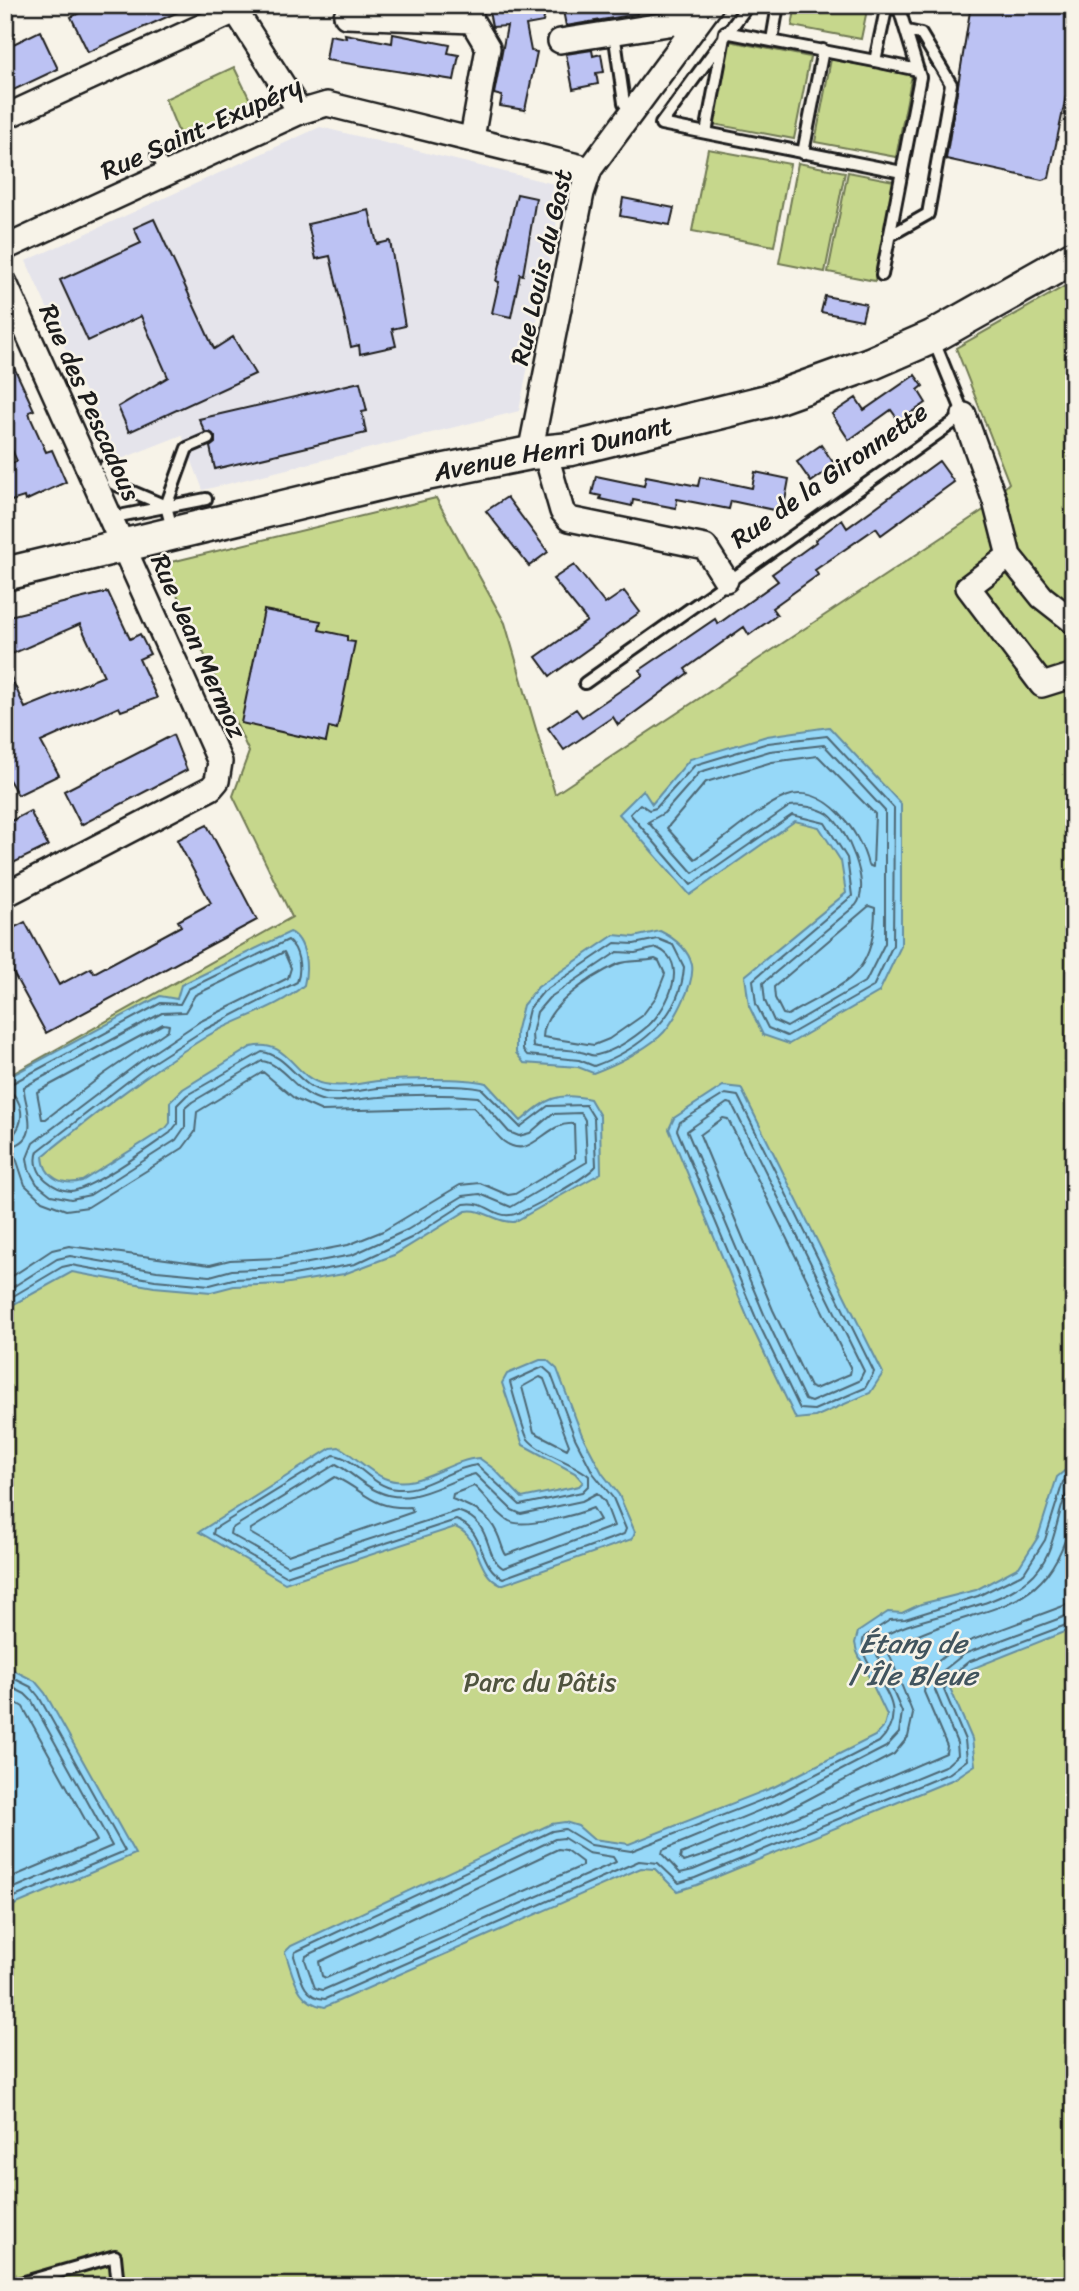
<svg xmlns="http://www.w3.org/2000/svg" width="1079" height="2291" font-family="Sriracha,sans-serif">
	<style>
		.built { fill: #e5e4eb }
		.green { fill: #c6d78c; stroke: #717a54; stroke-width: 2 }
		.water { fill: #96d8f8; stroke: #658da0; stroke-width: 2 }
		.lines { fill: none; stroke-linecap: round; stroke-linejoin: round }
		.shore { stroke: #4d6774; stroke-width: 2 }
		.building { fill: #bcc2f3; stroke: #1c1c1c; stroke-width: 2 }
		.lane-casing { stroke: #1c1c1c; stroke-width: 16 }
		.street-casing { stroke: #1c1c1c; stroke-width: 28 }
		.secondary-casing { stroke: #1c1c1c; stroke-width: 37 }
		.lane { stroke: #f7f3e8; stroke-width: 10 }
		.street { stroke: #f7f3e8; stroke-width: 23 }
		.secondary { stroke: #f7f3e8; stroke-width: 32 }
		.labels { text-anchor: middle; stroke-width: 5; stroke-linejoin: round; paint-order: stroke }
		.street-label { font-size: 26px; fill: #1c1c1c; stroke: #f7f3e8 }
		.park-label { font-size: 26px; fill: #4f543e; stroke: #f7f3e8 }
		.water-label { font-size: 28px; font-style: italic; fill: #41545e; stroke: #f7f3e8 }
	</style>
	<rect width="100%" height="100%" fill="#f7f3e8"/>
	<filter id="ink" filterUnits="userSpaceOnUse"><feTurbulence type="fractalNoise" baseFrequency=".0143" numOctaves="2"/><feDisplacementMap in="SourceGraphic" scale="14" xChannelSelector="R" yChannelSelector="G"/><feConvolveMatrix kernelMatrix="1 2 1 2 8 2 1 2 1" color-interpolation-filters="sRGB"/></filter>
	<g filter="url(#ink)">
		<path class="built" d="M320 127 554 184 551 199 561 201 519 411 203 490 182 435 116 461 26 261Z"/>
		<path class="green" d="M796 5H868L861 39 792 26Z
			M729 41 810 57 794 139 713 124Z
			M831 59 912 75 896 157 815 142Z
			M234 67 253 106 181 138 165 99Z
			M708 149 790 164 774 246 692 231Z
			M798 163 845 172 825 272 779 263Z
			M848 172 894 181 875 281 828 272Z
			M1074 281V2286H5V1078L292 917 233 796 249 752 163 564 436 498 505 623 555 794 985 509 1009 483 956 348Z"/>
		<path class="water" d="M829 727 901 804V946L879 992 789 1044 763 1035 749 1006 745 976 846 893 841 861 819 827 795 821 690 895 619 814 643 790 652 804 690 759 767 736Z
			M660 931C674 938 688 948 692 965 695 984 673 1025 659 1037 639 1053 617 1064 593 1073L578 1067 524 1063 516 1053V1033L523 1005 538 987 614 935 634 937Z
			M290 932C307 940 308 969 304 985 276 1010 236 1018 204 1038 147 1073 95 1114 43 1156 44 1178 63 1186 82 1181L166 1128 170 1123V1102L183 1089 251 1047C289 1038 293 1078 324 1084 343 1088 360 1083 378 1081 403 1079 462 1077 486 1083L521 1121C546 1100 555 1091 590 1099L600 1116 601 1173 514 1222C496 1223 484 1208 466 1211L394 1255 344 1274 283 1284 234 1286 211 1292 154 1287 72 1272 5 1309V1133C24 1117 5 1099 5 1079L160 996 177 999 181 985Z
			M723 1086 741 1088 883 1373 870 1393 815 1417 796 1419 749 1321 669 1129 674 1118Z
			M540 1360H547L557 1369 582 1435 602 1473 619 1495 635 1532 632 1539 501 1585C474 1573 482 1537 455 1527L285 1583 199 1532 331 1448 339 1447C355 1456 367 1470 384 1478 417 1492 447 1460 479 1458L494 1469 522 1498 579 1486 583 1482 575 1473 523 1445 502 1383 507 1374Z
			M1074 1463V1628L971 1669 950 1688 972 1739 975 1765 954 1779 697 1885 677 1891 655 1869 641 1868 325 2007C296 2003 294 1976 285 1952L291 1946 551 1824 565 1822 578 1826 593 1839 629 1844 774 1787 875 1736 884 1726 887 1715 857 1652 855 1643 858 1632 888 1612 902 1613 921 1604 976 1590 1019 1567 1038 1537 1057 1477Z
			M5 1666 35 1681 45 1693 135 1854 5 1909Z"/>
		<g class="lines">
			<path class="shore" d="M827 736 894 808 893 945 873 987 787 1036 768 1028 756 1004 753 980 852 896 847 858 825 823 792 815 691 885 630 814 640 804 649 810 656 808 695 765 768 743Z
				M824 745 885 811V943L866 981 787 1027 774 1021 765 1001 763 983 856 905C872 885 847 828 828 814 819 808 800 804 790 806L693 873 648 822 664 813 700 772 770 751Z
				M818 756 875 814 873 867 868 865C861 833 825 781 785 797 758 808 722 842 695 859L667 828 706 782 772 762Z
				M869 906 875 908C875 980 842 983 788 1015L783 1014 775 998 774 987Z
				M658 939 673 945 684 967C681 1018 638 1050 594 1066L579 1060 527 1055 523 1050V1034L529 1009 543 992 615 943 634 944Z
				M657 948C690 962 668 1007 649 1025 635 1037 615 1051 597 1055 591 1057 588 1053 581 1052 566 1048 549 1051 533 1047L532 1034 537 1012 549 998 617 952 635 953Z
				M655 959 659 961 665 974 656 997 642 1016 609 1039 594 1045 543 1037C543 1007 592 976 618 964 627 960 644 962 655 959Z
				M163 1024 169 1025 168 1030 104 1074 46 1119H42L37 1092Z
				M725 1094 738 1096 874 1372 865 1388 814 1410 800 1409 756 1318 677 1130 680 1122Z
				M727 1103 732 1104 864 1371 859 1381 811 1402 805 1400 764 1314 687 1131Z
				M723 1118 728 1119 851 1369 850 1374 815 1389 810 1387 773 1310 700 1135Z
				M5 1138 13 1135C26 1121 23 1100 8 1090L9 1085 161 1003 180 1004 188 989 288 940C299 949 302 969 297 982L204 1030 149 1065 38 1151C34 1162 38 1173 46 1180 53 1186 62 1191 71 1191 91 1190 151 1146 170 1133L177 1124V1105L187 1095 262 1052C288 1055 298 1087 325 1092 343 1095 360 1090 379 1088 404 1086 458 1084 482 1089L520 1127 548 1106 586 1105 594 1118 596 1166C587 1177 525 1214 510 1215 493 1217 486 1200 464 1204L411 1238 355 1264 282 1277 233 1279 210 1285 155 1280 71 1265 62 1267 5 1301
				M5 1147C47 1144 22 1101 24 1087L162 1013 185 1012 195 995 284 952 291 968 288 978 199 1022 145 1058 33 1143 27 1158 29 1170 37 1184 51 1195 71 1199 90 1195 176 1140 185 1127V1108L192 1102 262 1061C285 1064 297 1097 326 1101 344 1103 361 1098 380 1097 411 1094 447 1094 478 1097L509 1132 519 1136 530 1133 552 1114 581 1113 585 1120 587 1162 511 1207 480 1194 463 1196 407 1230 352 1255 281 1268 232 1270 210 1276 157 1271 70 1256 57 1259 5 1292
				M5 1157 16 1158 25 1185 42 1201 66 1210 88 1207 183 1148 195 1132 197 1112 263 1072 295 1099 322 1111 473 1107C484 1117 492 1131 503 1141 532 1163 544 1121 574 1124L575 1158 515 1194 508 1195 480 1183 460 1185 383 1231 348 1245 279 1258 230 1260 210 1265 69 1246 52 1250 5 1281
				M543 1367 551 1374 575 1438 593 1473 613 1498 626 1529 624 1534 503 1578C477 1566 486 1530 456 1520L286 1576 213 1534 214 1529 334 1455C357 1458 371 1487 397 1489 426 1491 449 1468 477 1465L520 1505 582 1492 589 1485V1476C573 1462 540 1454 528 1439 525 1436 512 1390 510 1382Z
				M540 1377 544 1379 569 1445 567 1449 534 1432 522 1387Z
				M336 1464C351 1472 361 1484 377 1491 412 1508 442 1482 475 1474L512 1510 521 1514 582 1501 597 1493 605 1502 614 1526 503 1568C482 1555 495 1522 457 1511L287 1566 230 1534 231 1529Z
				M1074 1472 1063 1482 1045 1540 1024 1573 978 1596 905 1619 890 1620 864 1637C852 1669 921 1700 879 1742L777 1794 631 1851 591 1845 565 1829 552 1831 295 1952 294 1956C300 1974 302 1998 325 1999L639 1861 658 1863 679 1883 695 1878 950 1773 967 1760 965 1740 944 1690 952 1675 968 1662 1074 1622
				M335 1477C366 1491 370 1509 411 1507L413 1512 288 1555 250 1533 251 1529Z
				M1074 1484C1054 1503 1060 1554 1029 1579 984 1616 918 1611 872 1643L902 1712 899 1733 886 1747 780 1802 663 1850 662 1854 680 1873 693 1870 947 1765 958 1755 957 1743 935 1690 936 1681 944 1670 964 1654 1074 1613
				M474 1486C486 1496 495 1513 509 1521 523 1529 577 1515 593 1508L600 1520 506 1555C502 1549 501 1541 497 1533 487 1512 471 1507 452 1499L453 1494Z
				M1074 1509C1051 1616 997 1600 916 1636 905 1640 896 1639 886 1646L913 1714 908 1737 894 1754 786 1811 681 1854 680 1859 684 1862 714 1852 946 1753 947 1746 924 1692 927 1676 937 1662 959 1645 1074 1602
				M5 1674 31 1687 39 1697 125 1851 5 1901
				M5 1684 25 1694 32 1701 112 1846 5 1892
				M5 1696 23 1707 97 1841 5 1880
				M564 1838 588 1853 613 1857 616 1862 323 1990 315 1988 305 1960 306 1956 555 1839Z
				M558 1849 566 1850 582 1862V1866L326 1978 322 1976 319 1962Z"/>
		</g>
		<path class="building" d="M96 5H194L88 52 71 17Z
			M497 5H547L543 22 526 25 531 51 537 52 525 110 500 106 502 96 494 94 507 26 492 27 489 11 497 9Z
			M562 5H637V14L566 26Z
			M971 5H1074V97L1066 96 1049 178 1042 180 946 159Z
			M40 31 58 69 5 94V48Z
			M345 34 392 43 393 34 450 45 448 53 459 55 454 80 326 60 330 35 346 38Z
			M592 50 593 56 601 54 604 72 596 73 598 84 573 89 566 54Z
			M517 194 536 198 523 275 520 274 511 317 492 313 499 282 496 281Z
			M623 198 674 208 670 225 620 216Z
			M369 210 377 244 390 241 405 326 392 329 396 346 360 354 359 345 351 347 330 256 316 259 308 224Z
			M154 219 214 349 233 337 255 374 129 432 118 407 168 377 141 316 88 341 60 280 141 243 134 228Z
			M825 296 866 304 862 320 821 312Z
			M5 348 34 410 29 412 31 419 46 452 52 450 66 482 25 501 24 497 5 503V471L11 468 9 465 17 461 5 435Z
			M915 375 923 386 918 390 926 403 899 421 891 410 849 440 832 414 856 398 864 410Z
			M360 382 367 411 362 412 366 433 215 469 210 447 215 443V437L205 432 199 419Z
			M821 445 835 465 811 482 797 462Z
			M939 461 954 482 881 535 876 528 815 570 818 575 772 608 777 615 749 635 744 627 685 669 688 673 618 725 613 717 564 750 548 728 576 709 582 717 643 675 640 670 715 619 718 624 778 581 772 574 816 542 815 540 842 520 847 528Z
			M755 472 789 479 783 512 731 501 729 509 677 499 676 508 633 500 632 506 600 499 601 496 592 494 596 476 644 486 646 476 698 486 700 477 752 488Z
			M507 497 548 552 529 566 486 511Z
			M574 565 605 604 624 591 640 612 550 676 536 657 587 621 553 579Z
			M108 592 130 639 140 634 150 654 139 659 157 698 121 711 119 707 41 742 59 775 18 795 5 773V664L25 708 104 676 80 624 5 657V617Z
			M264 610 321 621 319 630 347 636V641L355 642 337 729 329 727 326 742 241 723Z
			M173 735 187 770 81 825 64 791Z
			M30 811 48 846 5 867V824Z
			M207 825 257 920 46 1033 5 958V932L25 922 59 985 91 968 94 973 181 926 178 921 211 903 177 840Z"/>
		<g class="lines">
			<g class="lane-casing">
				<path id="lane" d="M748 5 661 124 902 172
					M614 32 624 103 631 111
					M772 40 778 5
					M875 61 918 70
					M706 133 725 32 875 61 887 5
					M803 153 823 50
					M157 155 166 173
					M889 236 928 214 951 84 921 34 907 31
					M882 275 920 77 898 5
					M5 335 25 327
					M106 465 114 484 166 506
					M124 515 206 499
					M170 521 166 506 187 448 208 439
					M585 683 964 415 933 339
					M11 2286 115 2256 118 2286"/>
			</g>
			<g class="street-casing">
				<path id="street" d="M232 5 300 112
					M470 5 472 21 488 48 472 138
					M346 16 472 21
					M560 41 700 19
					M5 117 235 11
					M5 248 300 112 327 104 590 169
					M5 283 220 762 217 781 211 788 5 895
					M964 415 995 501 1009 556 1042 597 1074 622
					M545 452 562 511 569 519 705 547 726 580
					M530 453 582 193 590 169 711 5
					M1009 556 968 587 1042 685 1074 675"/>
			</g>
			<g class="secondary-casing">
				<g id="secondary">
					<path id="s1" d="M5 574 391 481 530 453 571 449 767 401 870 364 932 337 1074 257"/>
				</g>
			</g>
			<use href="#lane" class="lane"/>
			<use href="#street" class="street"/>
			<use href="#secondary" class="secondary"/>
		</g>
	</g>
	<g class="labels">
		<g class="street-label">
			<text transform="translate(201 128) rotate(-24)" y="9">Rue Saint-Exupéry</text>
			<text transform="translate(541 267) rotate(-77)" y="9">Rue Louis du Gast</text>
			<text transform="translate(90 402) rotate(66)" y="9">Rue des Pescadous</text>
			<text dy="9" stroke="none"><textPath href="#s1" startOffset="562">Avenue Henri Dunant</textPath></text>
			<text transform="translate(829 475) rotate(-35)" y="9">Rue de la Gironnette</text>
			<text transform="translate(199 646) rotate(66)" y="9">Rue Jean Mermoz</text>
		</g>
		<g class="park-label">
			<text x="540" y="1691">Parc du Pâtis</text>
		</g>
		<g class="water-label">
			<text x="913" y="1653">Étang de<tspan x="913" dy="32">l'Île Bleue</tspan></text>
		</g>
	</g>
	<rect width="1079" height="2291" fill="none" stroke="#f7f3e8" stroke-width="28"/>
	<rect x="14" y="14" width="1051" height="2263" fill="none" stroke="#1c1c1c" stroke-width="2.5" filter="url(#ink)"/>
</svg>
